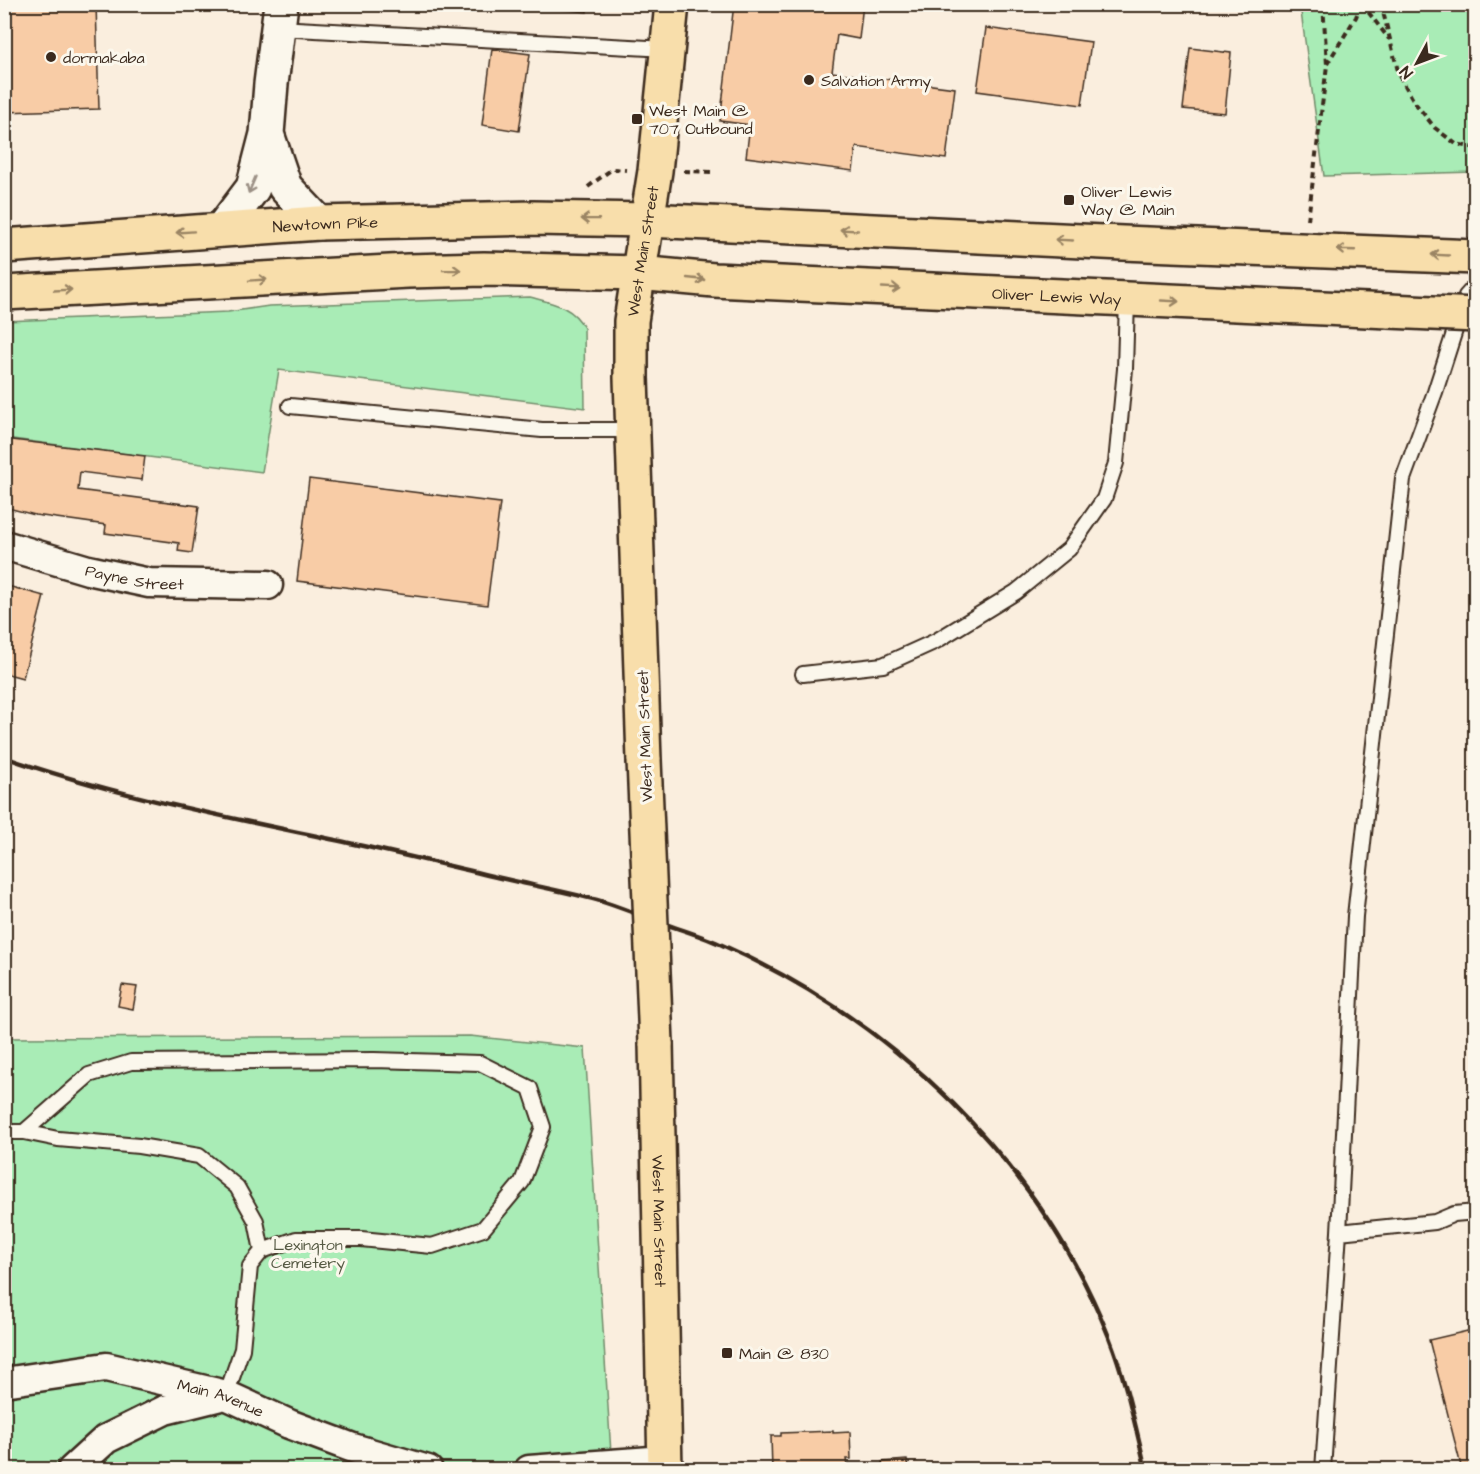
<svg xmlns="http://www.w3.org/2000/svg" width="1480" height="1474" font-family="'Architects Daughter',sans-serif">
	<style>
		.green { fill: #a9ecb6; stroke: #728b6a; stroke-width: 1.5 }
		.building { fill: #f8cca6; stroke: #3b2a1e; stroke-width: 1.5 }
		.lines { fill: none; stroke-linecap: round; stroke-linejoin: round }
		.lane-casing { stroke: #3b2a1e; stroke-width: 18 }
		.street-casing { stroke: #3b2a1e; stroke-width: 33 }
		.secondary-casing { stroke: #3b2a1e; stroke-width: 38 }
		.primary-casing { stroke: #3b2a1e; stroke-width: 38 }
		.path { stroke: #3b2a1e; stroke-width: 4; stroke-dasharray: 6 4.5; stroke-linecap: butt }
		.lane { stroke: #fbf7ec; stroke-width: 14 }
		.street { stroke: #fbf7ec; stroke-width: 28 }
		.secondary { stroke: #fbf7ec; stroke-width: 33 }
		.primary { stroke: #f8deab; stroke-width: 33 }
		.rail { stroke: #3b2a1e; stroke-width: 4.5 }
		.primary-bridge-casing { stroke: #3b2a1e; stroke-width: 38; stroke-linecap: butt }
		.primary-bridge { stroke: #f8deab; stroke-width: 33 }
		.oneway { stroke: #9b9085 }
		.oneway2 { stroke: #9a8464 }
		.poi-dot { fill: #3b2a1e; stroke: #fbf7ec; stroke-width: 2 }
		.labels { text-anchor: middle; stroke-width: 6; stroke-linejoin: round; paint-order: stroke }
		.poi-label { font-size: 16px; fill: #3b2a1e; stroke: #fbf7ec; text-anchor: start }
		.street-label { font-size: 16px; fill: #3b2a1e; stroke: #fbf7ec }
		.park-label { font-size: 16px; fill: #565a44; stroke: #fbf7ec }
	</style>
	<rect width="100%" height="100%" fill="#faeede"/>
	<filter id="ink" filterUnits="userSpaceOnUse"><feTurbulence type="fractalNoise" baseFrequency=".0167" numOctaves="2"/><feDisplacementMap in="SourceGraphic" scale="12" xChannelSelector="R" yChannelSelector="G"/><feConvolveMatrix kernelMatrix="1 2 1 2 8 2 1 2 1" color-interpolation-filters="sRGB"/></filter>
	<g filter="url(#ink)">
		<path class="green" d="M1300 5H1475V172L1324 176Z
			M530 297C552 303 573 306 584 328L585 408 279 370 262 472 5 438V321L228 312 269 306Z
			M470 1036 585 1048 612 1469H5L4 1038Z"/>
		<path class="building" d="M4 4H96L99 109 4 112Z
			M531 4H587V12L531 6Z
			M734 4H863L859 39 837 35 832 72 955 88 946 159 856 147 853 171 746 157 750 125 720 121Z
			M986 28 1091 42 1082 105 977 91Z
			M1190 48 1231 53 1225 113 1183 109Z
			M492 49 530 54 519 131 482 125Z
			M4 439 145 456 142 480 80 472 78 490 199 506 192 553 178 551 179 543 105 533 106 525 35 515 4 507Z
			M309 479 500 503 487 605 297 581Z
			M4 585 44 596 23 678 4 673Z
			M122 985 137 987 133 1009 118 1006Z
			M1476 1329V1470H1462L1429 1340Z
			M833 1431V1433L850 1432 851 1459H846L847 1466 836 1467V1470H772L771 1436H781V1433Z
			M907 1460 908 1470H883L882 1462Z"/>
		<g class="lines">
			<g class="lane-casing">
				<path id="lane" d="M278 28 667 49
					M290 406 542 430H633
					M803 674 883 665 936 641 1016 592 1069 549 1104 499 1116 463 1125 369 1127 299
					M4 1132H24L89 1075 131 1062 374 1060 480 1063 530 1088 543 1127 522 1182 483 1229 432 1246 361 1239H296L262 1251 250 1266 242 1349 226 1395
					M24 1132 58 1139 139 1146 199 1156 237 1187 256 1221 262 1251
					M1339 1232 1435 1222 1454 1214 1476 1212
					M1323 1470 1339 1232 1355 916 1403 479 1435 392 1466 296 1476 285"/>
			</g>
			<g class="street-casing">
				<g id="street">
					<path id="s1" d="M4 545 88 570 149 583 268 585"/>
					<path id="s2" d="M4 1382 106 1367 226 1395 289 1424 353 1448 428 1470"/>
					<path d="M72 1470 106 1439 165 1410 221 1396"/>
					<path d="M529 1470 665 1460"/>
				</g>
			</g>
			<g class="secondary-casing">
				<path id="secondary" d="M267 134 285 187 319 223
					M222 229 253 188 267 134 271 84 281 4"/>
			</g>
			<g class="primary-casing">
				<g id="primary">
					<path id="s3" d="M4 246 319 223 533 218 648 220 1123 243 1476 257"/>
					<path id="s4" d="M4 293 408 271 484 269 638 273 714 280 1389 311"/>
					<path id="s5" d="M644 760 631 378V321L655 171 672 4"/>
					<path id="s6" d="M656 1043 665 1470"/>
				</g>
			</g>
			<path class="path" d="M1362 4 1389 39
				M1381 4 1399 75 1415 103 1435 128 1456 144 1476 148
				M1327 64 1356 17 1361 4
				M684 171 714 172
				M588 187 612 169 626 170
				M1308 220 1327 65 1323 4"/>
			<use href="#lane" class="lane"/>
			<use href="#street" class="street"/>
			<use href="#secondary" class="secondary"/>
			<use href="#primary" class="primary"/>
			<path class="rail" d="M4 757C117 797 233 818 349 843 401 854 453 867 505 879 536 886 567 892 597 900 618 906 638 915 659 922 679 929 700 935 720 944 892 1020 1039 1161 1109 1337 1126 1380 1135 1425 1146 1470"/>
			<g class="primary-bridge-casing">
				<path id="primary-bridge" d="M1389 311 1476 315
					M644 760 656 1043"/>
			</g>
			<use href="#primary-bridge" class="primary-bridge"/>
		</g>
		<defs><path id="oneway-shaft" d="M-6 0H5M1.5-3L5.5 0L1.5 3" fill="none" stroke-width="1.6" stroke-linecap="round" stroke-linejoin="round" transform="scale(1.5)"/></defs>
		<use class="oneway" href="#oneway-shaft" transform="translate(252 185) rotate(113)"/>
		<g class="oneway2">
			<use href="#oneway-shaft" transform="translate(590 219) rotate(-179)"/>
			<use href="#oneway-shaft" transform="translate(849 230) rotate(-177)"/>
			<use href="#oneway-shaft" transform="translate(185 232) rotate(176)"/>
			<use href="#oneway-shaft" transform="translate(1064 240) rotate(-177)"/>
			<use href="#oneway-shaft" transform="translate(1346 250) rotate(-178)"/>
			<use href="#oneway-shaft" transform="translate(1440 255) rotate(-177)"/>
			<use href="#oneway-shaft" transform="translate(452 270) rotate(-1)"/>
			<use href="#oneway-shaft" transform="translate(696 279) rotate(6)"/>
			<use href="#oneway-shaft" transform="translate(258 280) rotate(-4)"/>
			<use href="#oneway-shaft" transform="translate(891 288) rotate(3)"/>
			<use href="#oneway-shaft" transform="translate(63 290) rotate(-3)"/>
			<use href="#oneway-shaft" transform="translate(1170 301) rotate(3)"/>
		</g>
	</g>
	<g class="poi-dot">
		<circle cx="51" cy="57" r="6"/>
		<circle cx="809" cy="80" r="6"/>
		<rect x="631" y="113" width="12" height="12" rx="3"/>
		<rect x="1063" y="194" width="12" height="12" rx="3"/>
		<rect x="721" y="1347" width="12" height="12" rx="3"/>
	</g>
	<g class="labels">
		<g class="poi-label">
			<text x="63" y="63">dormakaba</text>
			<text x="821" y="86">Salvation Army</text>
			<text x="649" y="116">West Main @<tspan x="649" dy="18">707 Outbound</tspan></text>
			<text x="1081" y="197">Oliver Lewis<tspan x="1081" dy="18">Way @ Main</tspan></text>
			<text x="739" y="1359">Main @ 830</text>
		</g>
		<g class="street-label">
			<text dy="6" stroke="none"><textPath href="#s3" startOffset="322">Newtown Pike</textPath></text>
			<text dy="6" stroke="none"><textPath href="#s5" startOffset="510">West Main Street</textPath></text>
			<text dy="6" stroke="none"><textPath href="#s4" startOffset="1054">Oliver Lewis Way</textPath></text>
			<text dy="6" stroke="none"><textPath href="#s1" startOffset="135">Payne Street</textPath></text>
			<text transform="translate(644 736) rotate(-92)" y="6">West Main Street</text>
			<text dy="6" stroke="none"><textPath href="#s6" startOffset="178">West Main Street</textPath></text>
			<text dy="6" stroke="none"><textPath href="#s2" startOffset="222">Main Avenue</textPath></text>
		</g>
		<g class="park-label">
			<text x="308" y="1250">Lexington<tspan x="308" dy="18">Cemetery</tspan></text>
		</g>
	</g>
	<rect width="1480" height="1474" fill="none" stroke="#fbf7ec" stroke-width="24"/>
	<rect x="12" y="12" width="1456" height="1450" fill="none" stroke="#3b2a1e" stroke-width="2" filter="url(#ink)"/>
	<g transform="translate(1417 63) rotate(229)" stroke="#fbf7ec" stroke-width="4.5" paint-order="stroke">
	<path d="M0-4.5L10 22L0 15L-10 22Z" fill="#3b2a1e"/>
	<text y="-9" font-size="16" font-weight="bold" text-anchor="middle" fill="#3b2a1e">N</text>
	</g>
</svg>
